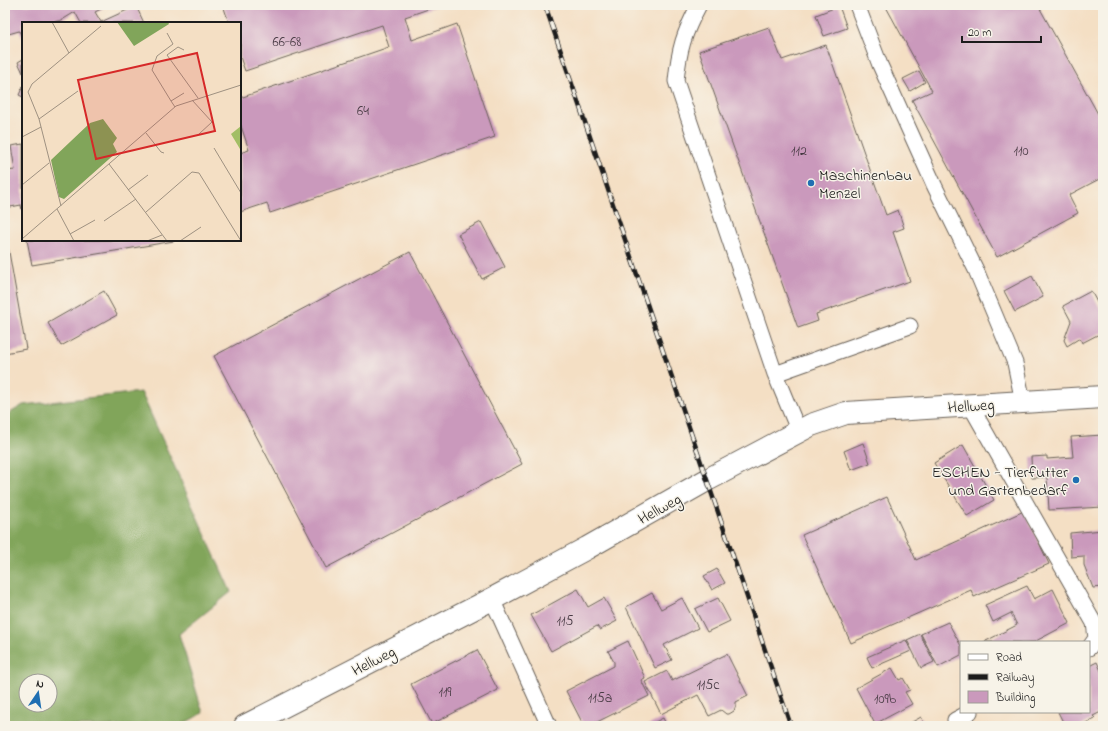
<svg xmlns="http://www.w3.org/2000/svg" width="1108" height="731" font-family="'Indie Flower',sans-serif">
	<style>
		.forest { fill: #81a55a; stroke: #4e603b; fill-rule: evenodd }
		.building { fill: #ca99bc }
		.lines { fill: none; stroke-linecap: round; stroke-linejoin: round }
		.lane-casing { stroke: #686057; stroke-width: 17 }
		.street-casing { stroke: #686057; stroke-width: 24 }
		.lane { stroke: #fff; stroke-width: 15 }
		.street { stroke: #fff; stroke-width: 22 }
		.rail-casing { stroke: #1c1c1c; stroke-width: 4.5 }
		.rail { stroke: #f7f3e8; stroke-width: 3; stroke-dasharray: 9; stroke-linecap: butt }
		.poi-dot { fill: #1f6fb2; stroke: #f7f3e8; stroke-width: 1.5 }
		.labels { text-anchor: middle; stroke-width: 3; stroke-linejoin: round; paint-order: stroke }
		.number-label { font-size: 14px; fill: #483b44 }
		.poi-label { font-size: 16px; fill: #1c1c1c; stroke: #f7f3e8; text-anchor: start }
		.street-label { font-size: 16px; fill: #1c1c1c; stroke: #f7f3e8 }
		.inset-road { fill: none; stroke: #9e9181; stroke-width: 1 }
		.view { fill: #d62828; fill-opacity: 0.15; stroke: #d62828; stroke-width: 2 }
		.inset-edge { fill: none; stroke: #1c1c1c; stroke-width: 2 }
	</style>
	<rect width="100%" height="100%" fill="#f7f3e8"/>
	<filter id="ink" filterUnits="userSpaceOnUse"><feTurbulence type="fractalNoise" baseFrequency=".025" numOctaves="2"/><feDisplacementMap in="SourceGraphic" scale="8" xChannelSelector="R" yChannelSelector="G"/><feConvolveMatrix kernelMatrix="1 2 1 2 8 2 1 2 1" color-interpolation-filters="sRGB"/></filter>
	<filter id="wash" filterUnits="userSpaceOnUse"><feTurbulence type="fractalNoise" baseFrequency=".012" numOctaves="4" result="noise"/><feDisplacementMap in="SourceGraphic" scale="16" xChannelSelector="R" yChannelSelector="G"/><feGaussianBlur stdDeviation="0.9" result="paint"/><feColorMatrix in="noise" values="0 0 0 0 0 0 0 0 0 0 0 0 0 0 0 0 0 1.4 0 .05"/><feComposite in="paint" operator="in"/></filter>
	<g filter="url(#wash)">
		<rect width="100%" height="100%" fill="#f4dfc4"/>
		<path class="forest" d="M141 392 231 592 179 634 203 713 179 726H5V416L23 405ZM26 681H50V705H26Z"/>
		<g id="blocks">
			<path class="building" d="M5 5H109L95 12 101 22 136 6 144 23H81L75 12 62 20 49 23H23V39L19 31 5 35Z
				M223 5H440L405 17 412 40 457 24 495 137 270 213 267 203 240 212V153L249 150 240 123V98L389 47 382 25 245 71 240 57V23H229Z
				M885 5H1038L1103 123V177L1069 195 1078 213 997 257 912 100 932 91Z
				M839 6 847 28 824 36 816 15Z
				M769 27 782 60 826 45 886 215 898 210 904 228 893 232 910 281 816 314 818 321 798 328 699 51Z
				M23 59V73L18 62Z
				M919 71 925 82 910 91 903 79Z
				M23 86V97L19 95Z
				M23 144V210H22L21 205 5 208V171L15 170 11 146Z
				M481 222 505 267 482 279 458 234Z
				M5 229 26 349 5 353Z
				M27 240H174V241L32 265Z
				M410 252 522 464 326 568 214 356Z
				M1032 276 1043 297 1015 312 1004 291Z
				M104 291 117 315 61 346 48 323Z
				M1091 291 1100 308 1103 307V332L1082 343 1080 338 1067 346 1064 340 1071 321 1063 306Z
				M1103 435V507L1049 510 1047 477 1032 478 1031 457 1047 456V459L1073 457 1071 437Z
				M863 443 870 463 851 470 844 451Z
				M963 445 994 500 967 516 934 463Z
				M887 497 916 560 1024 511 1049 564 974 597 971 590 851 643 802 535Z
				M1103 530V587L1093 588 1084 565V556L1071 557 1070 533Z
				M717 569 725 583 712 590 704 576Z
				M1027 586 1034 599 1053 589 1070 623 1034 642H984L1017 625 1011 613 993 622 985 605Z
				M578 589 588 607 604 598 617 621 600 630 597 626 551 651 531 615Z
				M652 593 661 609 682 598 698 628 664 645 672 660 655 668 626 607Z
				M718 598 730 621 707 632 695 609Z
				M948 622 961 646V655L938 667 921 634Z
				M920 634 934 662 921 668 907 640Z
				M906 640 911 651 872 668 867 657Z
				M628 641 645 678 641 680 649 696 589 726H584L566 691 614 666V662L608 651Z
				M477 650 498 690 432 724 411 684Z
				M727 654 748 696 736 702V705L734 711 729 714H726L721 710 709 716 698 695 661 714 645 682 667 671 672 681Z
				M1097 662 1103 675V711L1093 716 1095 718 1080 726H1065L1058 712H1089V666Z
				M892 668 899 680 903 678 910 690 905 692 912 704 875 724 856 688Z
				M921 717 926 726H905Z
				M663 718 667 726H647Z"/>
		</g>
	</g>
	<g filter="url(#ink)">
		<use href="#blocks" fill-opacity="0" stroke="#686057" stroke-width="1"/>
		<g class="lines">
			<g class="lane-casing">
				<path id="lane" d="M699 5C684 33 679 49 676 81L775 374
					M857 5 880 65 935 187 976 270 1015 363 1023 402
					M970 405 1094 623 1096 638 1089 648
					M799 432 775 374 910 326
					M492 599 549 726
					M955 720 970 712"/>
			</g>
			<g class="street-casing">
				<path id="street" d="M245 726 492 599 587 548 707 480 811 425 846 413 1103 397"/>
			</g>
			<use href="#lane" class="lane"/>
			<use href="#street" class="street"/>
			<g class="rail-casing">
				<path id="rail" d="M545 5 791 726"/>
			</g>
			<use href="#rail" class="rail"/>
		</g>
	</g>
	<g class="poi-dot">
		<circle cx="811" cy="183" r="4"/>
		<circle cx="1076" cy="480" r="4"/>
	</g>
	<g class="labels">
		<g class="number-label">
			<text x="287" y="46">66-68</text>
			<text x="363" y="115">64</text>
			<text x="799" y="155">112</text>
			<text x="1021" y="155">110</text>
			<text x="565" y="625">115</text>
			<text x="708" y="689">115c</text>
			<text x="445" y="696">119</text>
			<text x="600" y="702">115a</text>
			<text x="885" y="703">109b</text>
		</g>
		<g class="poi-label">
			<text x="819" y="180">Maschinenbau<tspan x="819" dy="18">Menzel</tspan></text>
			<text x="1068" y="477" text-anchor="end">ESCHEN - Tierfutter<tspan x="1068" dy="18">und Gartenbedarf</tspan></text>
		</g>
		<g class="street-label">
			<text transform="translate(971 405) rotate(-4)" y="6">Hellweg</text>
			<text transform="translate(659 508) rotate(-29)" y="6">Hellweg</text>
			<text transform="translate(373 660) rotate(-27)" y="6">Hellweg</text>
		</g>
	</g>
	<g transform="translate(22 22)">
		<rect width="219" height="219" fill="#f4dfc4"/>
		<path d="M219 104V126L218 127 209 112Z" fill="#a2be65"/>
		<path d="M95 0H146L147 2 112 24ZM81 97 95 116 91 122 95 130 42 177 37 175 29 138 68 101Z" fill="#81a55a"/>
		<path class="inset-road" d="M30 0 47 31M145 11 151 22 135 34 130 48 149 79M162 28 156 25 145 33 176 76M170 78 190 100 177 112M153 85 149 79 162 71M17 97 56 69M124 111 139 130 142 131M0 115 19 105M192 126 219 171M87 142 145 219M0 163 27 141M106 168 126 153M39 184 17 97 6 70 10 62 79 4M35 187 52 219M124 190 170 150 177 151 219 219M82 199 114 177M48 212 73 198M0 217 154 84 219 63M125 219 140 213M158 219 179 205"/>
		<path class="view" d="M175 31 193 109 74 137 56 58Z"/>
		<rect width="219" height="219" class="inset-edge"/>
	</g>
	<rect width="1108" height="731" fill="none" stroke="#f7f3e8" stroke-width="20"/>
	<rect x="960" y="641" width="130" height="72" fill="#f7f3e8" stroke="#9f9d96"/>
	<rect x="968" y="654" width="20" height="6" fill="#ffffff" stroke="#9f9d96"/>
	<text x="996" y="661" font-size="12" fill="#1c1c1c">Road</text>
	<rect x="968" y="674" width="20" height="6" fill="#1c1c1c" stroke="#9f9d96"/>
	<text x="996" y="681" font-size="12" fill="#1c1c1c">Railway</text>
	<rect x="968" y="691" width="20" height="12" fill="#ca99bc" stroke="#9f9d96"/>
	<text x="996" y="701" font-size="12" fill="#1c1c1c">Building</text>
	<g transform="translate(38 693) rotate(13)"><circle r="19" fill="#f7f3e8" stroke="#9f9d96"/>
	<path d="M0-3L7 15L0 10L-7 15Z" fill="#1f6fb2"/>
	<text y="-6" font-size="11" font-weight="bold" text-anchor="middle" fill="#1c1c1c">N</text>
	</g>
	<path d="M962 36v6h79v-6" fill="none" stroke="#1c1c1c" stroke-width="2"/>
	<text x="968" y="36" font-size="12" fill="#1c1c1c" stroke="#f7f3e8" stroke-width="3" paint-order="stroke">20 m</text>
</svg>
